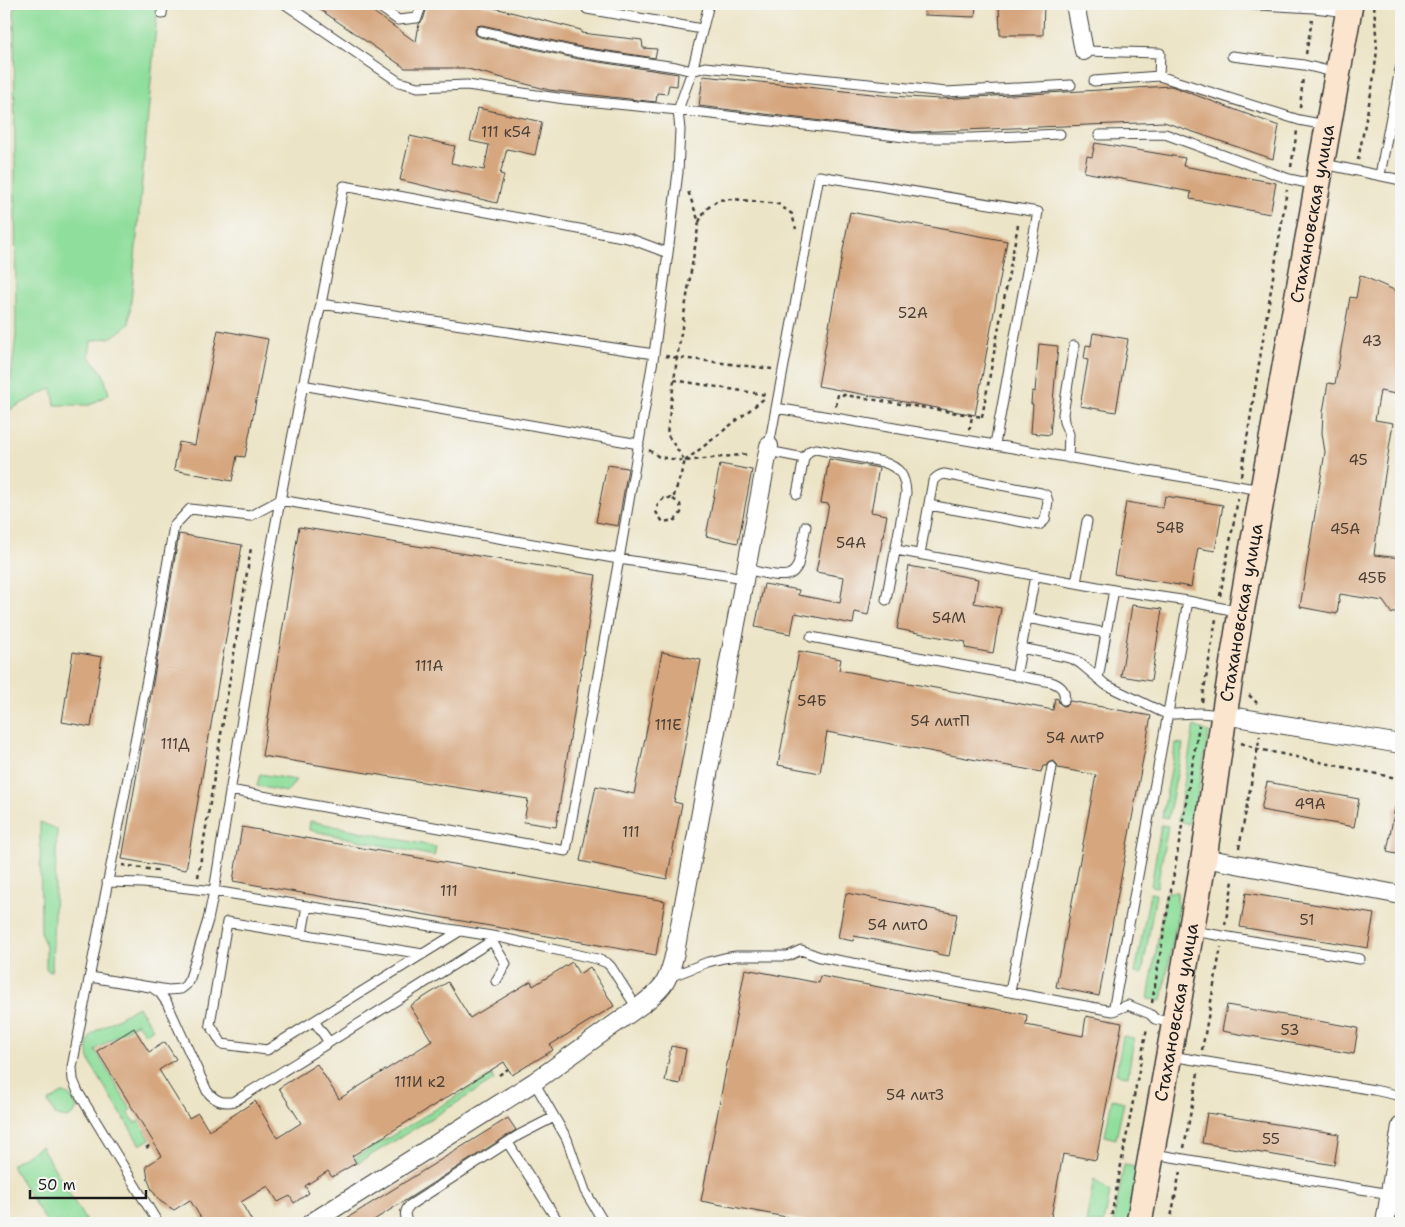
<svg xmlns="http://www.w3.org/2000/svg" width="1405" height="1227" font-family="'Shantell Sans',sans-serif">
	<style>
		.green { fill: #90de9c; stroke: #567d5c }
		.building { fill: #d6a67e }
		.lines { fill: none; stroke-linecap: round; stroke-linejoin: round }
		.service-casing { stroke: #3b3a36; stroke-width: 11 }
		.minor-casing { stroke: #3b3a36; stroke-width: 20 }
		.secondary-casing { stroke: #3b3a36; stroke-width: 28 }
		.path { stroke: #3b3a36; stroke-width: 2.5; stroke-dasharray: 4 4; stroke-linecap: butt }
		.service { stroke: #fff; stroke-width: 9 }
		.minor { stroke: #fff; stroke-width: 18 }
		.secondary { stroke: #fce5cf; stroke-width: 25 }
		.labels { text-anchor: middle; stroke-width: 4; stroke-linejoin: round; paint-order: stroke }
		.number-label { font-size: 15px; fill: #4a3e34 }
		.street-label { font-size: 18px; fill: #1c1c1c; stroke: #f6f6f2 }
	</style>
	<rect width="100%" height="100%" fill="#f6f6f2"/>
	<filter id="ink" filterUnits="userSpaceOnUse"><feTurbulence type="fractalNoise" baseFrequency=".02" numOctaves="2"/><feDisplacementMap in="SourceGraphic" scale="10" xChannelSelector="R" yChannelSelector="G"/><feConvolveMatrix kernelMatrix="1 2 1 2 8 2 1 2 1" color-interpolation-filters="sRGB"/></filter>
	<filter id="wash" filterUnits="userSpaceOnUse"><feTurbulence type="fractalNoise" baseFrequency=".0096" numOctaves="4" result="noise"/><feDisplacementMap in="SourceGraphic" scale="20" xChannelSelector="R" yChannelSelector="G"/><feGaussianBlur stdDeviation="1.12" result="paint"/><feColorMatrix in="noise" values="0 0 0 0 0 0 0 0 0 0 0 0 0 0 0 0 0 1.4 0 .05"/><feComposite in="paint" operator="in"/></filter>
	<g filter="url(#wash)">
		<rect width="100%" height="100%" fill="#ece4c6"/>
		<path class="green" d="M14 4H158L129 324 112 337 91 341 89 356 103 373 109 394 90 405H55L52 388 13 408 7 413 16 335Z
			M1194 726 1209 732 1196 804 1188 824 1178 820Z
			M1176 743 1183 744 1168 818 1162 817Z
			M260 774 296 780 287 792 257 786Z
			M310 821 436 847 434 856 309 830Z
			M40 822 57 829 52 968 51 971H48L46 968V946L41 935Z
			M1161 825 1168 826 1157 887 1151 886Z
			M1166 892H1177L1178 913 1162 1001 1148 999Z
			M1150 893 1156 894 1142 974 1135 973Z
			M138 1007 153 1028 145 1034 137 1023 95 1050 131 1110 128 1112 135 1123 139 1121 150 1139 140 1145 92 1066C87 1056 85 1040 94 1032Z
			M1123 1036 1134 1038 1128 1076 1116 1074Z
			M492 1075 494 1080 358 1163 355 1158Z
			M62 1093C70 1093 75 1101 77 1108L74 1114 67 1118 56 1116 48 1102Z
			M1112 1099 1124 1102 1116 1139 1105 1136Z
			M41 1146 87 1223H47L11 1165Z
			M1124 1165 1142 1168 1131 1223H1113Z
			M1094 1179 1110 1192 1104 1223H1086Z"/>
		<g id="blocks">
			<path class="building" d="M312 4H362L416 42 419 24 423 20 428 4H479L581 30V33L642 40 643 48 657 49 655 58 581 47 482 25 477 26 475 30 476 35 480 37 579 59 678 74 677 86 669 85 667 94 657 93 656 102 549 90 464 68H405Z
				M925 4H976L975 17 924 15Z
				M999 4H1044L1043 35H1000Z
				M703 76 891 96 940 99 1171 86 1279 126 1273 159 1164 122 913 132 699 106Z
				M478 108 542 122 535 155 507 149 500 174 504 175 497 203 400 180 410 136 455 146 451 163 484 170 489 145 470 141Z
				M1095 143 1185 158 1183 166 1276 183 1270 214 1190 199 1191 192 1084 172 1087 156 1092 157Z
				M850 212 1007 241 975 415 818 386Z
				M1360 275 1401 293V395L1380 391 1375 420 1393 423 1381 500 1374 555 1401 558V607L1392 614 1383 601 1340 594 1337 614 1300 607 1325 452 1322 433 1323 412 1328 383 1335 384 1350 297 1356 298Z
				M218 330 268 339 245 457 237 456 232 481 174 470 179 442 195 445Z
				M1093 333 1128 339 1116 412 1080 406 1088 360 1084 359 1086 345 1091 346Z
				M1039 344 1058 346 1050 435 1031 433 1033 404H1031L1032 391 1035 392Z
				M829 459 879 468 871 512 887 515 868 615 855 612 853 624 795 613 791 634 755 627 764 584 799 590 798 595 840 603 844 577 816 572 829 504 821 503Z
				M720 464 752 470 738 543 706 536Z
				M607 465 628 468 618 526 596 522Z
				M1165 496 1223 505 1215 551 1198 548 1191 587 1114 574 1126 502 1163 508Z
				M299 527 596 575 556 827 524 822 528 799 262 756Z
				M179 534 242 545 186 870 122 859Z
				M909 566 978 579 974 603 1001 608 993 653 965 648 966 642 897 629Z
				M1132 605 1162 609 1151 681 1121 676Z
				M799 651 841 659 839 670 1053 710 1055 698 1058 699 1059 703 1063 706 1067 705 1070 701 1151 716 1099 996 1056 987 1096 775 1058 768 1056 763 1053 761 1048 763 1046 766H1043L1041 772 827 732 820 773 778 765Z
				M73 652 102 657 91 727 62 722Z
				M662 652 701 660 674 802 682 804 667 879 580 861 596 786 634 794Z
				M1267 782 1359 799 1354 827 1261 810Z
				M1395 807 1401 808V855L1387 852Z
				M242 827 665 901 656 955 233 881Z
				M846 893 957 914 949 956 937 954V952L854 936 853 941 838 938Z
				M1246 893 1374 914 1368 948 1240 927Z
				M572 962 579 974 590 967 614 1006 550 1045 553 1050 512 1075 504 1062 352 1156 356 1163 332 1177 328 1171 305 1186 309 1193 294 1203 290 1196 278 1202 268 1186 241 1202 253 1223H204L190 1200 174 1210 160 1201 152 1190 148 1180 146 1166 162 1156 97 1051 134 1028 149 1052 165 1042 176 1059 159 1070 189 1118 198 1113 209 1131 255 1101 277 1138 301 1123 279 1088 317 1064 339 1099 432 1041 410 1006 448 982 470 1018 531 981 533 986Z
				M745 969 819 983 820 976 1027 1015 1026 1025 1083 1036 1086 1016 1122 1023 1096 1160 1063 1154 1050 1223H818L701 1201Z
				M1227 1005 1358 1028 1354 1054 1222 1031Z
				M671 1046 686 1049 680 1084 665 1081Z
				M1207 1113 1339 1134 1334 1165 1202 1143Z
				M508 1118 516 1130 406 1200 369 1223H339Z"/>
		</g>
	</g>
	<g filter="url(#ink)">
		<use href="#blocks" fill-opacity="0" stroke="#3b3a36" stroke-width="1"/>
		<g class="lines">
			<g class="service-casing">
				<path id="service" d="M285 4 399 82 418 87 467 85 565 99 678 110 913 138H972L1060 134
					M376 4 398 20 417 18 422 4
					M709 4 692 71 678 110 680 130 678 172 668 253 654 354 619 559 745 578
					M1239 4 1314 8 1348 12
					M587 9 702 29
					M162 14 163 4
					M481 31 580 53 676 67 692 71 705 67 946 92 1071 85
					M1084 51 1160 53 1159 76
					M1232 56 1304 65 1337 73
					M1094 81 1159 76 1299 120 1326 125
					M1099 135 1165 134 1289 179 1317 185
					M1324 164 1401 180
					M1380 175 1399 74 1401 66
					M321 304 344 186 628 238 668 253
					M302 385 639 444
					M776 408 1261 490
					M769 446 819 176 1038 212 995 444
					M768 451 804 458 797 494
					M804 458 809 451 816 449 883 462C900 468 905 475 906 493L886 600
					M1068 458 1069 434 1064 422 1063 414 1074 346
					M896 550 1114 590 1188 601 1241 612
					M920 554 933 481C936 477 939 475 944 474L1041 493 1046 495 1048 501 1045 520 1039 525 929 505
					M746 569C756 571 781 579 790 574 794 572 796 569 798 565L806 526
					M1076 583 1087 521
					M1027 618 1035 576
					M811 637 1051 682C1060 685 1066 690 1064 700
					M1021 648 1061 656 1073 659 1081 664 1106 685 1162 712 1174 714 1200 713 1223 715
					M1016 676 1027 618 1106 633 1114 590
					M1098 679 1106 633
					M107 882 143 883 214 891 498 937 597 959 607 963 611 967 637 1008
					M1193 931 1360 959
					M302 934 307 906
					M492 941 506 964 496 981
					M423 954 227 922 210 1024 222 1044 267 1050 460 931
					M90 977 168 990 181 989 186 985 190 978 208 920 214 891C246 695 276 498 321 304L654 354
					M667 978 708 962 724 958 736 956H788L801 950 820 957 1113 1011 1128 1005 1150 1014 1155 1019 1173 1023
					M153 988 160 993 167 1003 207 1091C215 1101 223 1104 235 1101L498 937
					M1010 992 1052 767
					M1113 1011 1168 713 1188 601
					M314 1021 329 1042
					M1171 1056 1374 1090 1401 1096
					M534 1082 567 1139 585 1191 604 1223
					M508 1143 559 1223
					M1154 1154 1390 1194
					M158 1223 78 1092 73 1080 72 1067 149 669 174 526 190 509 250 516 280 500 619 559 566 851 230 790
					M408 1223C404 1216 404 1211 410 1205L519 1135 554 1117"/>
			</g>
			<g class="minor-casing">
				<path id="minor" d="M1075 4 1084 51
					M1224 715 1401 744
					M1204 858 1401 895
					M311 1223 534 1082 644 1003C666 986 669 979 675 952L769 446
					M1385 1223 1401 1126"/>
			</g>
			<g class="secondary-casing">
				<g id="secondary">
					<path id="s1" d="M1139 1223 1204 858 1224 715 1241 612 1350 4"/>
				</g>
			</g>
			<path class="path" d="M1306 54 1312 20
				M1300 108 1303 76
				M1358 160 1373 83 1377 50 1374 4
				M1291 167 1297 131
				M699 222 705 210 718 200 733 199 778 204 792 214 796 229
				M665 356 772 369
				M674 380 767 395
				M836 406 838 394 983 417
				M982 417 1018 225
				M968 428H970L972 416
				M649 450 659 457 685 461 750 454
				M685 461 765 398
				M1241 476 1287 190
				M673 499 680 504 681 513 675 520 663 522 656 512 658 504 665 497 673 499 685 461 667 434 677 358 699 222 688 191
				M1220 596 1238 499
				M1249 695 1257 703
				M1202 702 1216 619
				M1241 743 1258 749 1401 779
				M1239 848 1260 736
				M122 865 161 871
				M198 877 251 548
				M1225 925 1233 881
				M1152 1003 1199 725
				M1202 1050 1221 947
				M499 1075 508 1069
				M146 1148 152 1144
				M1184 1148 1198 1073
				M1110 1223 1147 1028
				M1170 1223 1180 1171"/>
			<use href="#service" class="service"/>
			<use href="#minor" class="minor"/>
			<use href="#secondary" class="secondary"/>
		</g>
	</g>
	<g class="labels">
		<g class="number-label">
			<text x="506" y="137">111 к54</text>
			<text x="913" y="318">52А</text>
			<text x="1372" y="346">43</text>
			<text x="1358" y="465">45</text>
			<text x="1170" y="533">54В</text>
			<text x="1345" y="534">45А</text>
			<text x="851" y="548">54А</text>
			<text x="1372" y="583">45Б</text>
			<text x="949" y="623">54М</text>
			<text x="429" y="671">111А</text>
			<text x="812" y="706">54Б</text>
			<text x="940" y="726">54 литП</text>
			<text x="668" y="730">111Е</text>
			<text x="1075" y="743">54 литР</text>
			<text x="175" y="749">111Д</text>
			<text x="1310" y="809">49А</text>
			<text x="631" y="837">111</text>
			<text x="449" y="896">111</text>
			<text x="1307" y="925">51</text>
			<text x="898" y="930">54 литО</text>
			<text x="1290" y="1035">53</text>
			<text x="420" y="1087">111И к2</text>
			<text x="915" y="1100">54 литЗ</text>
			<text x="1271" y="1144">55</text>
		</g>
		<g class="street-label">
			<text dy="6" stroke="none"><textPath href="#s1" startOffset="1024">Стахановская улица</textPath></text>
			<text dy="6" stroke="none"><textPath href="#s1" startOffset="619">Стахановская улица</textPath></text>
			<text dy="6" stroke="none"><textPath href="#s1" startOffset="214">Стахановская улица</textPath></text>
		</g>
	</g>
	<rect width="1405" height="1227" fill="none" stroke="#f6f6f2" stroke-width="20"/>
	<path d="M30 1190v8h116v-8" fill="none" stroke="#1c1c1c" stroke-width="2.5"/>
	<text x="38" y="1190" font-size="15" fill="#1c1c1c" stroke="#f6f6f2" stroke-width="4" paint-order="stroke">50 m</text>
</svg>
